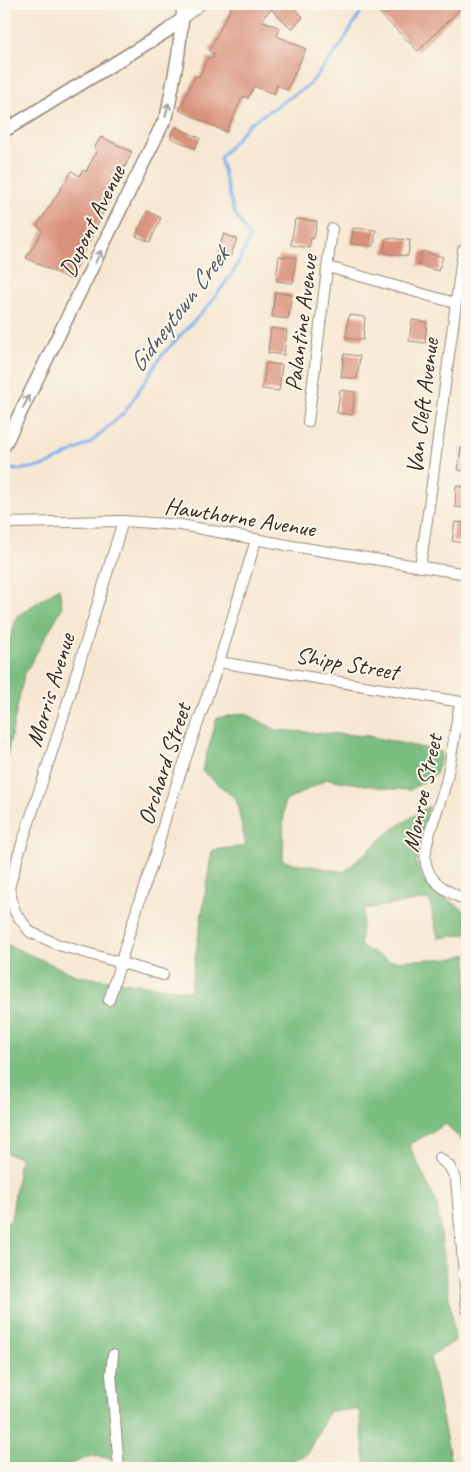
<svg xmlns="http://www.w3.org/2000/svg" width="471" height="1472" font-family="Caveat,sans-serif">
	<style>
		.forest { fill: #7abd80; stroke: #5a744f }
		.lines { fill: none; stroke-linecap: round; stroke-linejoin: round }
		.stream { stroke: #7eb1eb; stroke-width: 3 }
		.building { fill: #d9907a }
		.minor-casing { stroke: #998878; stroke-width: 12 }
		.tertiary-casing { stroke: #998878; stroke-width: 15 }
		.minor { stroke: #fff; stroke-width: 10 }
		.tertiary { stroke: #fff; stroke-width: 12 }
		.oneway { stroke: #a79f9a }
		.labels { text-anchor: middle; stroke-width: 4; stroke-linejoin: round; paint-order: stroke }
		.street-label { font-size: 24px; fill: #3b2a1e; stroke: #fbf7ec }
		.water-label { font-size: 25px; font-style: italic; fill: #525966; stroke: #fbf7ec }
	</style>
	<rect width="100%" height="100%" fill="#fbf7ec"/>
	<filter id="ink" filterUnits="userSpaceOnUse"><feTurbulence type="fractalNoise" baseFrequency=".02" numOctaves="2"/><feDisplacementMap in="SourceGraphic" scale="10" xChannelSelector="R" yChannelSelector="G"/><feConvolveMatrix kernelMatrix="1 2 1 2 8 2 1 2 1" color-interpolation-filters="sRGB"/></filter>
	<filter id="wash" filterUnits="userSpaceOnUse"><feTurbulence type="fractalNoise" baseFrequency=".0096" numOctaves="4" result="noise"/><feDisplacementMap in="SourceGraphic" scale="20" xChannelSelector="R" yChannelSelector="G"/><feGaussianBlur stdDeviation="1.12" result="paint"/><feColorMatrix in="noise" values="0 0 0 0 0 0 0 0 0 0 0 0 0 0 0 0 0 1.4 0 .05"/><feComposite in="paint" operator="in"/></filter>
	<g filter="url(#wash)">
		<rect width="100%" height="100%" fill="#f7e7d2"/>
		<path class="forest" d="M59 588 62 608 24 675 4 770V660L17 616Z
			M245 713 276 730 368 736 442 752 436 774 410 790 391 789 327 779 284 802 283 861 344 872 393 829 429 806 416 864 427 886 467 912V934L438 938 429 899 364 909 360 946 390 961 454 958 467 954V1146L446 1124 409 1145 437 1204 455 1341 430 1356 452 1468H366L359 1410 329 1411 307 1454 274 1468H174L161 1463 91 1456 61 1468H4V1222L11 1221 20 1158 4 1152V940L6 944 78 976 190 991 212 850 246 846 236 799 202 771 217 718Z"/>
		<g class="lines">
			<path class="stream" d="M7 468 16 470 44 466 90 443 125 412 162 355 209 305 234 271 250 238 234 212 220 158 249 124 309 85 339 48 364 7"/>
		</g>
		<g id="blocks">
			<path class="building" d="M233 4H302L296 10 303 17 292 29 271 9 261 20 280 28 277 36 306 49 287 90 277 85 274 94 254 86 248 98 243 96 226 132 179 110 196 75 199 77 208 57 212 59 215 54 209 51Z
				M370 4H465L418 51Z
				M176 127 200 138 195 148 171 138 172 131Z
				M101 137 132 152 71 280 26 258 43 230 37 226 72 171 79 176 83 170 86 172 97 150 94 148Z
				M147 211 161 218 150 242 136 236Z
				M295 219 317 221 315 234 313 239 311 238 309 248 291 245Z
				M353 228 376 230 374 246 351 244Z
				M224 234 237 239 230 257 217 252Z
				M386 238 410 240 408 256 384 253Z
				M422 251 443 257 438 271 418 265Z
				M279 256 296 258 293 283 276 281Z
				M275 292 292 294 288 319 272 317Z
				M349 315 365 317 363 340 346 338Z
				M412 320 427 322 425 343 409 341Z
				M271 328 287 330 284 355 268 353Z
				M344 354 360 356 357 379 341 377Z
				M266 363 282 365 279 391 262 389Z
				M340 390 355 392 352 415 337 413Z
				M461 448 467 449V472L458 470Z
				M456 486 467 487V508L455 507Z
				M455 522 464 523 463 528 467 529V544L452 541Z"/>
		</g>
	</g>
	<g filter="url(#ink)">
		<use href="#blocks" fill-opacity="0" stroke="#998878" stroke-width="1"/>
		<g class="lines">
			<g class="minor-casing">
				<path id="minor" d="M182 19 201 4
					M328 267 455 303
					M308 422 332 229
					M123 521 61 724 18 856 9 888 15 912 30 932 59 945 163 975
					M4 523 123 521 181 525 292 546 467 574
					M420 567 429 506 463 250
					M219 662 467 703
					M460 703C455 729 452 756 446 782 441 804 422 843 426 864 430 884 451 893 467 901
					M109 1000 139 902 157 850 166 815 219 662 256 540
					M439 1158 449 1166 456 1179 467 1310
					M113 1355 111 1374 119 1468"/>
			</g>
			<g class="tertiary-casing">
				<path id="tertiary" d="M4 131 167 31 182 19
					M4 446 167 115 178 56 184 4"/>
			</g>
			<use href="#minor" class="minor"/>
			<use href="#tertiary" class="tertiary"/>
		</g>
		<defs><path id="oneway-shaft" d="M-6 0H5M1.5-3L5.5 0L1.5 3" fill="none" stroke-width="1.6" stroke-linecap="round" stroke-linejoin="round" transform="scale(1.25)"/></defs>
		<g class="oneway">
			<use href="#oneway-shaft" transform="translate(167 110) rotate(-77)"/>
			<use href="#oneway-shaft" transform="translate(98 257) rotate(-64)"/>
			<use href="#oneway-shaft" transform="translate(26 402) rotate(-64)"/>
		</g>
	</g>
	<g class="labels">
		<g class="street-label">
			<text transform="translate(92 221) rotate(-64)" y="8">Dupont Avenue</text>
			<text transform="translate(301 323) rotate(-83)" y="8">Palantine Avenue</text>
			<text transform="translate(422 406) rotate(-83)" y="8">Van Cleft Avenue</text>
			<text transform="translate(240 517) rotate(9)" y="8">Hawthorne Avenue</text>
			<text transform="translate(347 663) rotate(10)" y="8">Shipp Street</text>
			<text transform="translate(50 690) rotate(-73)" y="8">Morris Avenue</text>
			<text transform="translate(164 764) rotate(-72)" y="8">Orchard Street</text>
			<text transform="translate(422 793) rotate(-78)" y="8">Monroe Street</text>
		</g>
		<g class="water-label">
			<text transform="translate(178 309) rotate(-53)" y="9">Gidneytown Creek</text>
		</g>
	</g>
	<rect width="471" height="1472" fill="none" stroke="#fbf7ec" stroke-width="20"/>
</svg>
